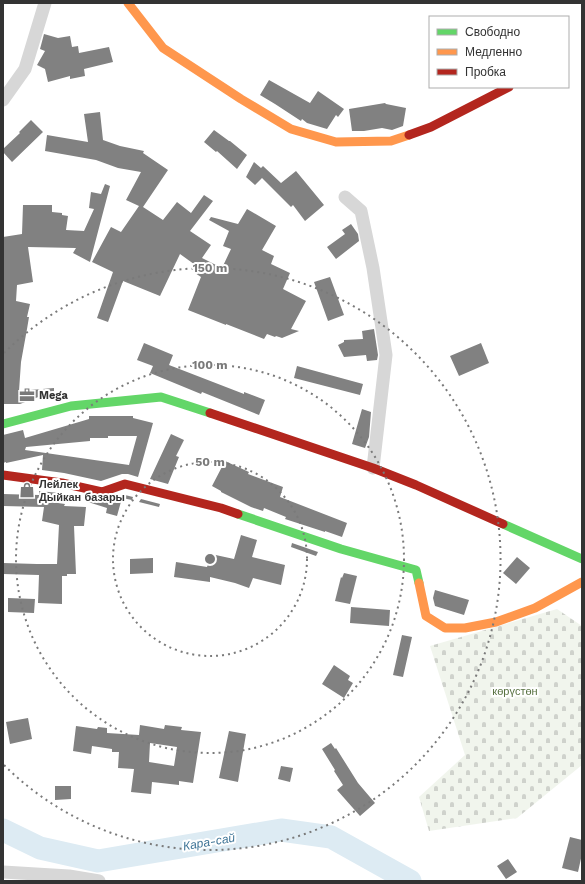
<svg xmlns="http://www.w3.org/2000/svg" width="585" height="884" font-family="'Work Sans',sans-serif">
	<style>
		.cemetery { fill: url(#cemetery-stones) }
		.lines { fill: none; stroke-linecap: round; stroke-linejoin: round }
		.river { stroke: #ddebf3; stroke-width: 23 }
		.building { fill: #818181; fill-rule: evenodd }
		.street { stroke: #d7d7d7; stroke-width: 13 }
		.fast { stroke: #63d668; stroke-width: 9 }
		.slow { stroke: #ff974d; stroke-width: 9 }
		.jam { stroke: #b3261e; stroke-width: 9 }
		.ring { fill: none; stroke: #7a7a7a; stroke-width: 2; stroke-dasharray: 2 4 }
		.labels { text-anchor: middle; stroke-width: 4; stroke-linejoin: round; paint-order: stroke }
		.poi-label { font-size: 11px; font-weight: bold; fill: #333; stroke: #fff; text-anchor: start }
		.park-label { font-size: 11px; fill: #56703f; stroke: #fff }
		.water-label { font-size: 12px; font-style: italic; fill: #3f7597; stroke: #fff }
		.centre { fill: #7a7a7a; stroke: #fff; stroke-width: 2 }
		.ring-label { font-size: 12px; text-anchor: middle; font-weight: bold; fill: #7a7a7a; stroke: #fff; stroke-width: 4; stroke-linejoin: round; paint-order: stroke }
	</style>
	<defs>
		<pattern id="cemetery-stones" width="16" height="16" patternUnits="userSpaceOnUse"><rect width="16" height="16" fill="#f1f5ed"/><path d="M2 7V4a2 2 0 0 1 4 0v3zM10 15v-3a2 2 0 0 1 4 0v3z" fill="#cfd2cc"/></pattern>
	</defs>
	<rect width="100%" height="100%" fill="#fff"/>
	<path class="cemetery" d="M557 609 582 626V765L517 818 429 831 419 797 465 755 430 646Z"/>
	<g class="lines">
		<path class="river" d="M3 830 40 848 98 861 281 830 331 837 410 881"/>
	</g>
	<path class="building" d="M44 34 58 38 70 36 72 47 78 46 79 53 109 47 113 62 84 69 85 76 70 79V76L48 82 45 69 37 65 45 51 40 49Z
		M269 80 310 103 318 91 344 109 338 117 336 115 327 129 307 123 302 119 301 121 275 104 260 95Z
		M385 103 386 104 406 108 403 126 392 130 382 128 364 131H352L349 109Z
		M100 112 103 140 120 146 144 151 143 153 168 170 143 207 163 220 177 202 191 213 204 195 213 201 190 231 211 245 202 258 222 268 231 249 223 246 229 231 209 220 211 217 238 224 247 209 276 226 262 250 274 256 271 264 290 273 283 289 306 301 291 329 299 331 282 338 276 336 275 337 267 334 264 339 226 324V325L188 310 201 277 195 273 198 267 180 254 160 296 123 281 108 322 97 318 113 272 92 262 111 227 121 232 139 206 126 200 141 172 118 168 96 160 45 151 47 135 88 142 84 114Z
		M31 120 43 132 12 162 3 152V149L20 133 19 132Z
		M214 130 229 141H230L247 155 237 169 217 151 216 152 204 142Z
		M254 162 261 168 263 166 281 183 296 171 324 205 305 221 293 205 291 207 262 178 255 185 246 177Z
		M105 184 110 186 90 262 73 253 76 248 28 247 33 282 17 285 16 301 30 304 27 317H29L27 329 21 362 19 391 54 388V391L20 404H3V237L22 234 23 205H52V212L62 213V215L68 216 66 230 84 231 94 209 89 208 91 192 101 194Z
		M351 224 358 234 359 241 336 259 327 247 345 234 342 230Z
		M330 277 344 315 328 321 314 282Z
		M374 329 378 355 377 360 367 361 366 355 344 357 338 345 344 342V340L363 339 362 331Z
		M144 343 173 355 169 365 244 394V392L265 400 259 415 202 392 201 394 150 373 153 366 137 360Z
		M481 343 489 363 459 376 450 356Z
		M297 366 363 384 360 395 294 378Z
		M362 409 371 412 369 437 365 448 352 444Z
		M89 416H133V418L153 423 138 477 128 474H122L101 481 64 473 42 470 43 455 6 463V462L3 463V435L23 430 25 438 79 422 89 419ZM108 436H137L129 465 25 450 26 447 90 441V438H108Z
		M171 434 184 440 176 456 179 457 168 484 150 479Z
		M225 461 249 472 248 474 283 487 280 497 347 523 342 537 325 531V532L285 519 286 517 264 508 263 511 251 507 221 492V491L212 486Z
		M39 491 59 493 58 503 65 504 64 506 86 507 84 526H74L76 574H67V576H62V604L38 603 39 575 3 574V563L37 564H57L59 525 42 521 44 507 3 506V494L39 495Z
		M125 495 133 497 132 500 122 498 117 516 106 513 107 508 88 502V500L100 502H105Z
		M141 499 160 504 159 507 139 502Z
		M241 535 257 540 252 557 285 565 281 585 253 578 249 588 235 583 210 577V582L174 577 176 562 207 567 211 554 234 559Z
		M292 543 318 552 316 556 291 547Z
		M517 557 530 568 516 584 503 573Z
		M153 558V573L130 574V559Z
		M344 573 357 576 350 604 335 601 341 577 342 578Z
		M435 590 469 600 464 615 435 606 433 598Z
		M8 598 35 599 34 613 8 612Z
		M351 607 390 610 389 626 350 623Z
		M402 635 412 637 403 677 393 675Z
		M334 665 350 676 348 680 353 683 344 698 322 684Z
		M28 718 32 739 10 744 6 722Z
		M140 725 164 729 165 725 182 727 181 730 201 732 193 783 179 781V785L152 782 151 794 131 792 134 769 118 768 119 752H112V749L92 746 91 754 73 751 76 726 97 729 98 727 107 728V733L139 735ZM150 743 177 747 174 766 149 762Z
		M229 731 246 734 238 782 219 778Z
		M331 743 335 749 336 748 358 783 375 803 360 816 337 790 343 785 334 771 335 770 322 749Z
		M281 766 293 768 290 782 278 779Z
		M55 786H71V799L55 800Z
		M570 837 582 840V854L578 872 562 868Z
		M508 859 517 872 506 879 497 866Z"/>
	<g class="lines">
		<path class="street" d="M3 100 25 69 45 3
			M345 197 361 211 373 268 386 355 373 468
			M3 872 69 876 99 881"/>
		<path class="fast" d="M3 424 71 406 161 397 210 413
			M238 514 341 549 416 570 419 583
			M503 524 582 559"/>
		<path class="slow" d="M128 3 163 48 241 99 291 129 336 142 391 141 409 135
			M419 583 426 616 445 628H465L496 622 535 608 582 582"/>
		<path class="jam" d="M409 135 431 127 509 87
			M210 413 373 468 416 485 503 524
			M3 475 62 483 102 492 125 484 221 508 238 514"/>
	</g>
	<g class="ring">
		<circle cx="210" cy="559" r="97"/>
		<circle cx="210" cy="559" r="194"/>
		<path d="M4 353A291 291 0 1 1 4 765"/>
	</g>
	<defs>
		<g id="office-bare" transform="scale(1.2)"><path d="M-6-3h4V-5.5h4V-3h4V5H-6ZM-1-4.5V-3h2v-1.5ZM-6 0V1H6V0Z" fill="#7a7a7a" stroke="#fff" stroke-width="2.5" paint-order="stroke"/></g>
		<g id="shop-bare" transform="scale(1.2)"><path d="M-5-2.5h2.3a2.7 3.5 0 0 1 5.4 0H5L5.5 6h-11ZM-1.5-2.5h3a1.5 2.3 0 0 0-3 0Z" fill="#7a7a7a" stroke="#fff" stroke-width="2.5" paint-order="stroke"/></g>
	</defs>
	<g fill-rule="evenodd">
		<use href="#office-bare" x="27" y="395"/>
		<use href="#shop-bare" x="27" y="490"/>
	</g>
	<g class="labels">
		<g class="poi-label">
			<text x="39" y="399">Mega</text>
			<text x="39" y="488">Лейлек<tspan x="39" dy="13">Дыйкан базары</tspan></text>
		</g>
		<g class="park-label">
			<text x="515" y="695">көрүстөн</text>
		</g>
		<g class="water-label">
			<text transform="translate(209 842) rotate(-10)" y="4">Кара-сай</text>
		</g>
	</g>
	<circle cx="210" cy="559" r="6" class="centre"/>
	<g class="ring-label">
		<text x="210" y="272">150 m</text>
		<text x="210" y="369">100 m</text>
		<text x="210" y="466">50 m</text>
	</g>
	<rect width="585" height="884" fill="none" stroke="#333333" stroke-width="8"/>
	<rect x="429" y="16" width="140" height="72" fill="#ffffff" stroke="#adadad"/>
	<rect x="437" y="29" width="20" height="6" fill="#63d668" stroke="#adadad"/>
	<text x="465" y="36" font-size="12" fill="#333333">Свободно</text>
	<rect x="437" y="49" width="20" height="6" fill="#ff974d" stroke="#adadad"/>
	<text x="465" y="56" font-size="12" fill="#333333">Медленно</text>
	<rect x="437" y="69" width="20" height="6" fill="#b3261e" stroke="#adadad"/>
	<text x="465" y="76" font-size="12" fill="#333333">Пробка</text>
</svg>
